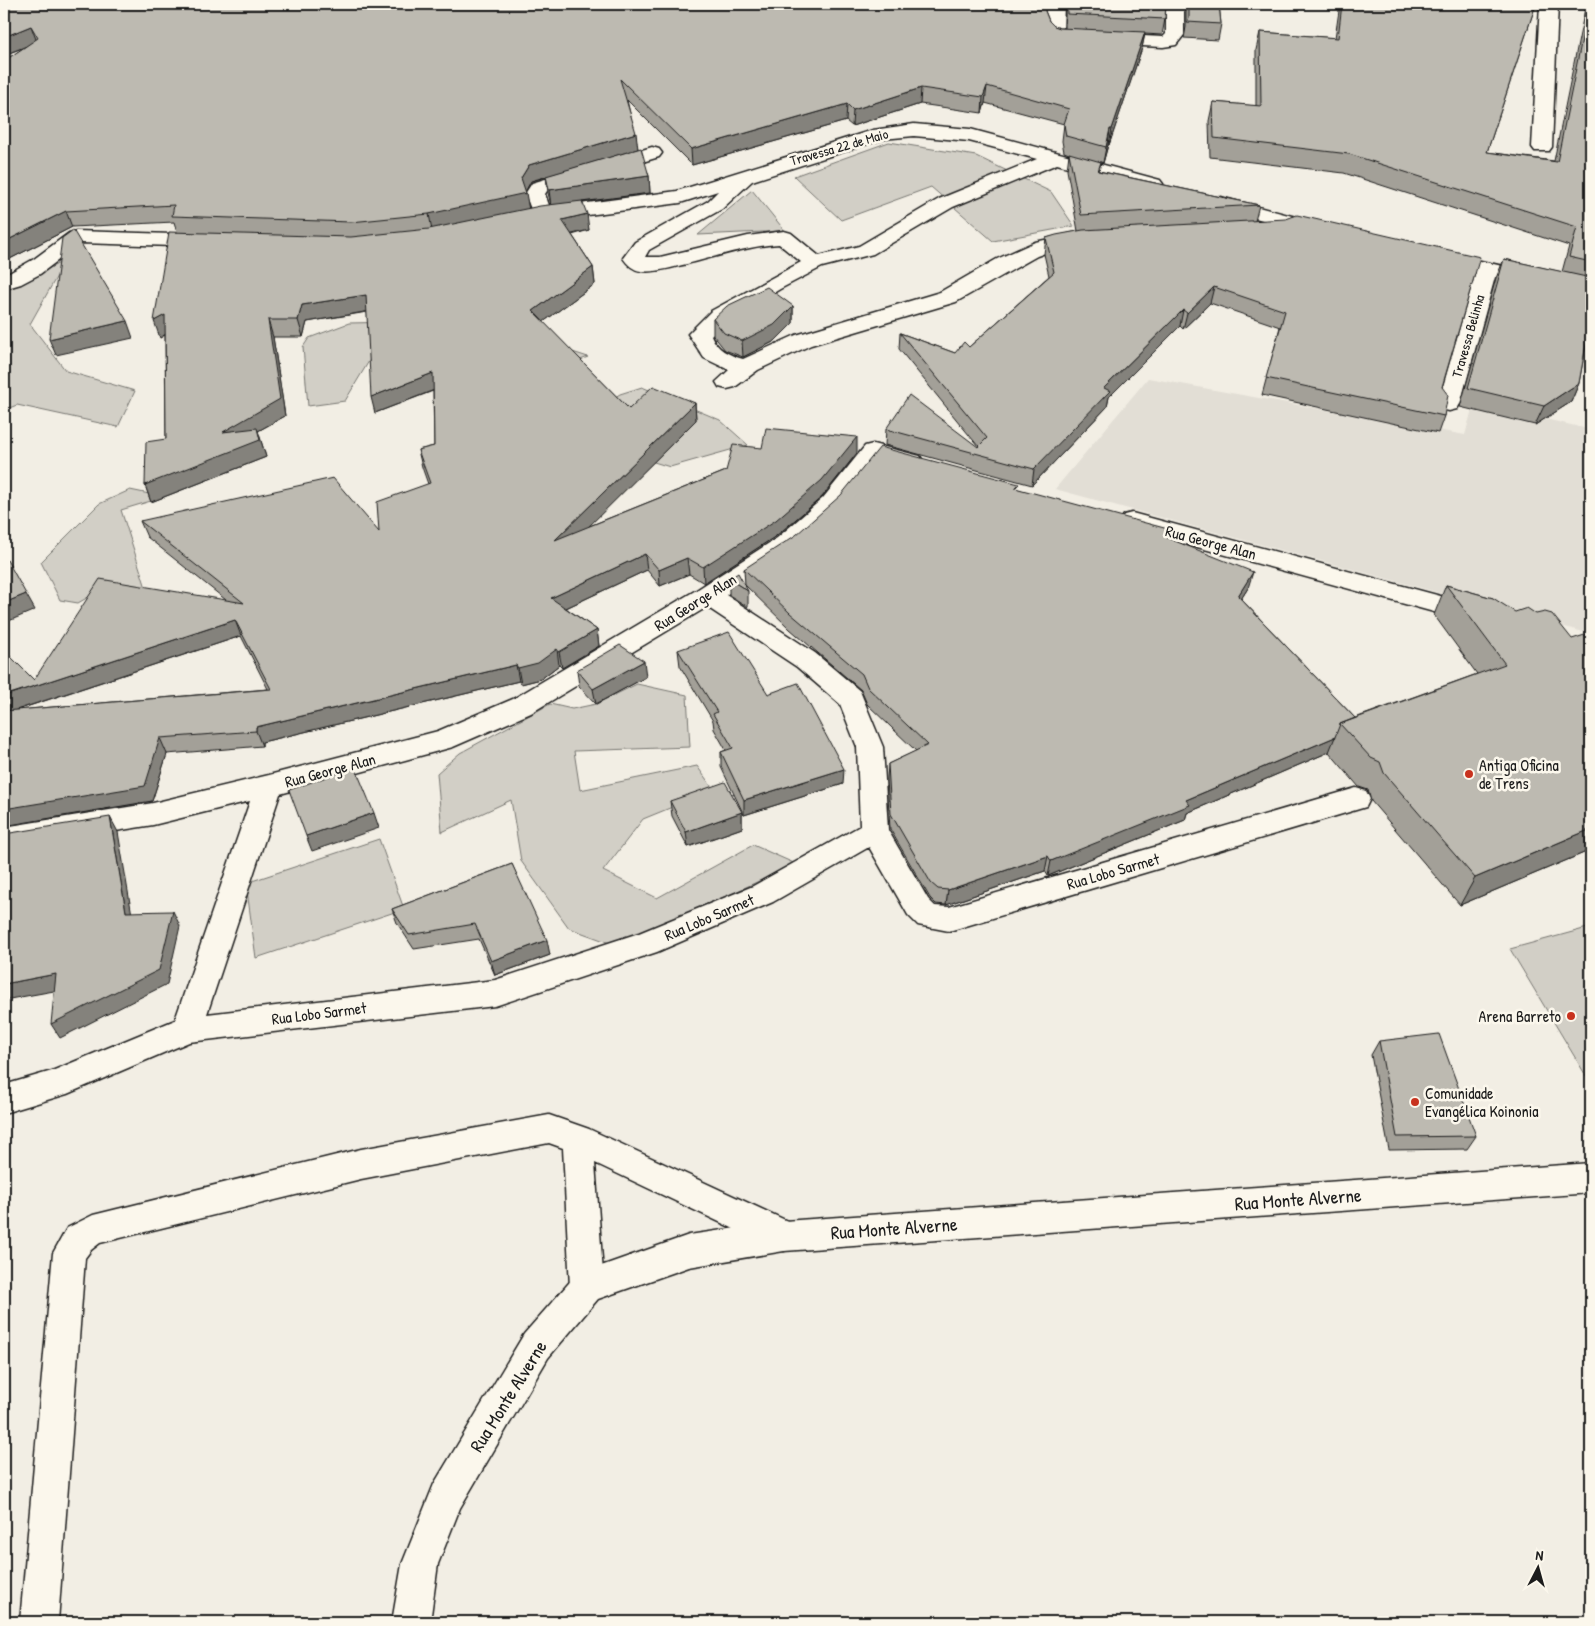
<svg xmlns="http://www.w3.org/2000/svg" width="1595" height="1626" font-family="'Patrick Hand',sans-serif">
	<style>
		.built { fill: #e2ded5 }
		.green { fill: #d2cfc6; stroke: #777671 }
		.lines { fill: none; stroke-linecap: round; stroke-linejoin: round }
		.street-casing { stroke: #1c1c1c; stroke-width: 3 }
		.secondary-casing { stroke: #1c1c1c; stroke-width: 3 }
		.street { fill: #fbf7ec; fill-rule: evenodd }
		.secondary { fill: #fbf7ec; fill-rule: evenodd }
		.wall { fill: #a3a098; stroke: #1c1c1c; fill-rule: evenodd }
		.shaded-wall { fill: #84827c; stroke: #1c1c1c }
		.building { fill: #bdbab1; stroke: #1c1c1c }
		.poi-dot { fill: #c8321e; stroke: #fbf7ec; stroke-width: 2 }
		.labels { text-anchor: middle; stroke-width: 5; stroke-linejoin: round; paint-order: stroke }
		.far-street-label { font-size: 14px; fill: #1c1c1c; stroke: #fbf7ec }
		.street-label { font-size: 16px; fill: #1c1c1c; stroke: #fbf7ec }
		.poi-label { font-size: 16px; fill: #1c1c1c; stroke: #fbf7ec; text-anchor: start }
		.near-street-label { font-size: 19px; fill: #1c1c1c; stroke: #fbf7ec }
	</style>
	<rect width="100%" height="100%" fill="#f2eee4"/>
	<filter id="ink" filterUnits="userSpaceOnUse"><feTurbulence type="fractalNoise" baseFrequency=".02" numOctaves="2"/><feDisplacementMap in="SourceGraphic" scale="10" xChannelSelector="R" yChannelSelector="G"/><feConvolveMatrix kernelMatrix="1 2 1 2 8 2 1 2 1" color-interpolation-filters="sRGB"/></filter>
	<g filter="url(#ink)">
		<path class="built" d="M1148 378 1465 435 1474 402 1588 429 1591 410V634L1055 489Z"/>
		<path class="green" d="M889 142 976 156 1051 192 1074 226 993 241 931 187 841 220 794 176Z
			M752 190 785 231 698 235Z
			M69 258 86 269 57 276 30 324 66 371 135 391 118 427 17 405 4 410V292Z
			M400 322 557 347 588 357 553 371 586 415 620 394 642 387 720 420 748 445 670 467 615 450 372 356 345 401 308 406 303 347 309 338 349 323Z
			M130 490 164 497 121 510 148 594 104 588 78 603 60 600 41 562 99 504Z
			M637 684 687 695 690 747 574 751 580 790 697 766 714 790 643 819 603 871 657 898 753 845 796 864 618 946 569 928 521 861 511 800 442 832 437 773 460 753 550 704 572 709 596 704Z
			M379 839 404 909 256 958 246 883Z
			M1591 927V1084L1510 949Z"/>
		<g class="lines">
			<g class="street-casing">
				<path id="street" d="M1046 4H1064L1063 32 1163 37 1166 34V4H1184V35L1176 45 1163 47 1058 42C1040 38 1046 18 1046 4Z
					M1540 4H1558L1552 147 1549 151H1535L1532 147Z
					M914 124 970 129 1160 180 1163 184 1160 188 1153 190 1057 164 953 207 873 254 822 267 780 289 727 321 711 335C717 350 729 355 743 359L796 335 940 292 997 259 1035 242 1082 232 1089 234 1092 238 1089 242 1059 248 1037 256 956 302 811 345 758 370 735 387 727 389 719 387 716 382 729 370 704 358 688 334 711 311 801 262 779 244C748 246 718 256 687 264 673 267 656 273 641 271 633 270 627 264 623 258L635 242 708 201 718 191 680 203 542 221 535 219 525 194 532 183 652 147 659 149 662 153 659 157 547 191 545 194 550 208 677 191 873 130ZM914 136 969 141 1037 159 939 199 859 246 819 256 791 233 784 231 748 236 660 257H645L649 250 722 209 752 181 883 139Z
					M1221 197 1326 225 1329 229 1326 233 1319 235 1214 207 1211 203 1214 199Z
					M76 231 204 235 211 237 214 241 211 245 204 247 81 243 40 274 21 284 4 289V276L34 259 69 233Z
					M1441 252 1591 286V299L1495 277 1460 404 1457 409 1449 411 1441 409 1438 404 1476 272 1434 262 1431 258 1434 254Z
					M873 444 920 456 924 462 920 468 912 470 878 461 839 510 795 550 726 595 815 653 860 691 883 747 888 830 928 899 935 906 949 907 1356 788 1366 791 1370 799 1366 807 949 931 918 925 908 915 869 847 773 902 657 952 495 1006 189 1042 67 1094 4 1113V1085L52 1071 175 1020 250 801 153 825 4 849V827L153 803 269 775 438 731 513 699 698 589 777 538 823 498 865 446ZM707 607 797 667 840 704 857 747 860 826 753 886 639 933 495 980 207 1014 280 794 453 747 531 713Z
					M1132 513 1474 605 1483 608 1487 614 1483 620 1474 623 1124 527 1120 521 1124 515Z
					M549 1115 589 1129 796 1225 800 1236 796 1247 784 1251 772 1247 595 1163 604 1287 599 1298 587 1303 575 1298 570 1287 563 1148 549 1143 361 1179 100 1243 91 1250 85 1258 58 1622H20L53 1253 67 1228 93 1215 361 1149Z"/>
			</g>
			<g class="secondary-casing">
				<path id="secondary" d="M1591 1163V1193L784 1251 689 1267 598 1299 548 1358 460 1508 438 1564 430 1622H392L402 1564 434 1484 524 1334 575 1276 587 1271 689 1235 784 1221Z"/>
			</g>
			<use href="#street" class="street"/>
			<use href="#secondary" class="secondary"/>
		</g>
		<path class="wall" d="M4 4 1045 11 1049 21 1054 26 1060 28H1065V4H1166L1165 19 1162 35 1145 34 1142 48 1109 145H1108L1103 163 1101 162 1099 171 1259 205 1255 221 1442 387 1444 416 1438 433 1262 395 1280 327 1210 303 1183 329 1180 326 1109 397 1107 407 1032 485 885 445 886 429 978 447V446L899 349 900 333 955 353 969 347 1049 276 1044 254 1046 238 1078 231 1067 170 1069 154 1064 152 1062 141 1064 124 985 103 982 113 920 104 852 126 846 121 692 165 627 100 638 149 649 176 650 193 582 202 589 230 572 235 593 267 595 284 543 322 629 409 695 403 696 420 587 527 726 471 762 448 857 453 822 497 776 536 704 583 689 574 660 586 647 570 566 608 597 630 599 646 562 668 559 665 541 679 521 684 519 681 262 742V746L167 754 152 801 4 826V650L34 680 226 600 147 537 140 521 379 532 428 484 422 467 418 450 434 446 433 391 375 413 367 312 307 322 303 337H273L285 416 258 431 266 457 151 502 145 485 166 439 165 335 160 338 177 232 174 222 72 227 4 262V61L25 47 4 55ZM546 177 548 193 551 205 528 209 525 191 531 181ZM241 636 268 689 17 710Z
			M1186 4H1219L1221 24 1218 40 1184 38 1186 27Z
			M1340 4H1536L1487 152 1554 161 1586 4H1591V324L1587 339 1579 383 1571 402 1535 425 1460 407 1496 278 1504 259 1562 272 1569 246 1344 173 1210 157 1209 121 1213 102 1256 106V50L1260 32 1335 38Z
			M793 306V323L775 341 743 357 725 350 713 335V319Z
			M1018 489 1166 537 1248 588 1241 599 1355 718 1477 674 1434 615 1446 585 1493 598 1591 850 1460 905 1371 801 1368 790 1359 787 1329 752 1187 813 1185 820 1048 876 1045 871 946 905 936 904 930 898 890 829 887 779 888 764 916 751 867 704 861 690 790 629 745 585 744 569Z
			M729 579 748 591V607L729 595Z
			M678 650 768 694 843 784 744 815 721 767V752L726 750 714 729 713 721 680 666Z
			M577 670 646 677 596 704 579 686Z
			M670 801 742 812V828L688 847 672 816Z
			M512 864 550 955 495 975 479 939 414 949 397 923 392 909Z
			M1379 1041 1476 1136 1467 1149 1389 1150 1371 1055Z"/>
		<path class="shaded-wall" d="M31 26 37 42 4 55V37Z
			M1145 32 1142 48 1109 145 1112 129Z
			M987 86 985 103 982 113 983 97Z
			M921 88 920 104 852 126 853 110Z
			M847 104 846 121 692 165 691 149Z
			M1110 129 1108 145 1103 163 1106 147Z
			M636 133 638 149 531 181 524 194 526 193 529 210 432 230 429 214 521 178 529 165Z
			M649 176 650 193 551 206 549 190Z
			M66 211 72 227 4 262V242Z
			M587 214 589 230 564 236 562 220Z
			M593 267 595 284 535 328 533 311Z
			M1214 287 1210 303 1183 329 1187 313Z
			M366 295 370 311 307 322 303 337 298 320 302 305Z
			M793 306V323L775 341 743 357 742 341Z
			M1183 310 1180 326 1109 397 1107 407 1032 485 1034 469 1104 388Z
			M165 315 170 331 160 338 154 321Z
			M268 320 273 337 285 416 258 431 266 457 151 502 145 485 223 432Z
			M127 321 133 338 56 355 49 339Z
			M433 373 437 389 375 413 371 397Z
			M1579 383 1571 402 1535 425 1544 406Z
			M695 403 696 420 558 557 555 540Z
			M857 437V453L822 497 776 536 704 583 703 567Z
			M645 554 647 570 553 614 551 598Z
			M687 558 689 574 660 586 659 570Z
			M1253 572 1248 588 1233 612 1238 596Z
			M26 594 35 610 4 623V603Z
			M235 620 241 636 4 714V696Z
			M597 630 599 646 562 668 559 652Z
			M557 649 559 665 541 679 521 684 518 668Z
			M644 661 646 677 596 704 593 689Z
			M516 665 519 681 262 742V746L256 731V727Z
			M1335 737 1329 752 1187 813 1185 820 1048 876 1051 861 1186 800Z
			M160 738 167 754 152 801 4 826V809Z
			M844 769 843 784 744 815V800Z
			M742 812V828L688 847 686 832Z
			M374 813 379 828 312 851 306 836Z
			M110 817 118 832 134 927 126 912Z
			M1591 829V850L1460 905 1475 878Z
			M1048 856 1045 871 946 905 948 890Z
			M173 911 180 926 167 984 60 1038 51 1024Z
			M547 940 550 955 495 975 491 961Z
			M56 974 65 989 4 1000V984Z"/>
		<path class="building" d="M4 4H1046L1045 11 1049 21 1054 26 1060 28 1145 32 1112 129H1110L1106 147 1066 136 1064 124 1069 109 987 86 983 97 921 88 853 110 847 104 691 149 620 79 636 133 529 165 521 178 526 193 429 214 351 222 172 216 174 205 66 211 4 242V61L38 38 31 26 4 37Z
			M1067 4H1166L1165 19 1067 14Z
			M1189 4H1219L1221 24 1187 22 1189 19Z
			M1342 4H1536L1487 152 1557 162 1589 4H1591V262L1569 257 1577 227 1349 154 1214 138 1213 102 1261 106 1260 32 1338 38Z
			M641 148 649 176 549 190 546 176Z
			M1069 153 1101 162 1098 171 1259 205 1081 215Z
			M582 201 587 214 562 220 593 267 533 311 629 409 653 386 695 403 555 540 726 471 733 445 762 448 766 428 857 437 822 480 776 520 703 567 687 558 659 570 645 554 551 598 597 630 559 652 557 649 538 663 518 668 516 665 256 727V731L160 738 145 786 4 809V711L271 689 235 620 4 696V650L34 680 100 579 244 603 140 521 333 478 379 532 377 502 430 483 418 450 434 446 433 373 371 397 366 295 302 305 298 320H268L280 399 223 432 257 428 260 440 145 485 146 442 166 439 165 315 154 321 169 232 351 237 429 229 540 206Z
			M1297 215 1480 257 1442 387 1448 395 1444 416 1266 378 1285 311 1214 287 1187 313 1183 310 1104 388 1110 391 1034 469 886 429 909 395 978 447 987 438 900 333 955 353 964 342 969 347 1054 272 1046 238 1056 235 1083 230 1286 219Z
			M73 230 127 321 49 339 62 238Z
			M1504 259 1591 278V324L1587 339 1579 383 1544 406 1468 388Z
			M767 287 793 306 774 325 742 341 724 333 713 319 727 306Z
			M880 447 1019 484 1015 488 1168 529 1165 537 1253 572 1238 596 1355 718 1340 724 1335 737 1186 800 1190 805 1051 861 1048 856 948 890 938 889 931 883 891 814 888 764 928 745 868 688 862 674 790 613 744 569 796 535 841 495Z
			M7 560 26 594 4 603V561Z
			M738 573 748 591 729 579Z
			M1446 585 1493 598 1515 612 1527 608 1536 614 1545 612 1552 614 1572 639 1591 633V829L1475 878 1384 773 1380 762 1371 758 1340 724 1505 664Z
			M729 632 768 694 798 683 844 769 744 800 721 752 733 748 713 714 717 712 678 650Z
			M620 645 644 661 593 689 577 670Z
			M355 767 374 813 306 836 289 790Z
			M725 782 742 812 686 832 670 801Z
			M110 817 126 912 173 911 159 970 51 1024 56 974 4 984V834Z
			M512 864 547 940 491 961 475 924 409 935 392 909Z
			M1439 1034 1476 1136 1397 1137 1379 1041Z"/>
	</g>
	<g class="poi-dot">
		<circle cx="1469" cy="774" r="5"/>
		<circle cx="1571" cy="1016" r="5"/>
		<circle cx="1415" cy="1102" r="5"/>
	</g>
	<g class="labels">
		<g class="far-street-label">
			<text transform="translate(839 147) rotate(-16)" y="5">Travessa 22 de Maio</text>
			<text transform="translate(1468 336) rotate(-74)" y="5">Travessa Belinha</text>
		</g>
		<g class="street-label">
			<text transform="translate(1211 542) rotate(15)" y="6">Rua George Alan</text>
			<text transform="translate(695 602) rotate(-32)" y="6">Rua George Alan</text>
			<text transform="translate(330 770) rotate(-15)" y="6">Rua George Alan</text>
			<text transform="translate(1113 871) rotate(-16)" y="6">Rua Lobo Sarmet</text>
			<text transform="translate(709 917) rotate(-23)" y="6">Rua Lobo Sarmet</text>
			<text transform="translate(319 1013) rotate(-7)" y="6">Rua Lobo Sarmet</text>
		</g>
		<g class="poi-label">
			<text x="1479" y="771">Antiga Oficina<tspan x="1479" dy="18">de Trens</tspan></text>
			<text x="1561" y="1022" text-anchor="end">Arena Barreto</text>
			<text x="1425" y="1099">Comunidade<tspan x="1425" dy="18">Evangélica Koinonia</tspan></text>
		</g>
		<g class="near-street-label">
			<text transform="translate(1298 1199) rotate(-4)" y="7">Rua Monte Alverne</text>
			<text transform="translate(894 1228) rotate(-4)" y="7">Rua Monte Alverne</text>
			<text transform="translate(508 1396) rotate(-58)" y="7">Rua Monte Alverne</text>
		</g>
	</g>
	<rect width="1595" height="1626" fill="none" stroke="#fbf7ec" stroke-width="20"/>
	<rect x="10" y="10" width="1575" height="1606" fill="none" stroke="#1c1c1c" stroke-width="2" filter="url(#ink)"/>
	<g transform="translate(1538 1568) rotate(6)" stroke="#fbf7ec" stroke-width="4" paint-order="stroke">
	<path d="M0-4L9 19L0 12L-9 19Z" fill="#1c1c1c"/>
	<text y="-8" font-size="14" font-weight="bold" text-anchor="middle" fill="#1c1c1c">N</text>
	</g>
</svg>
